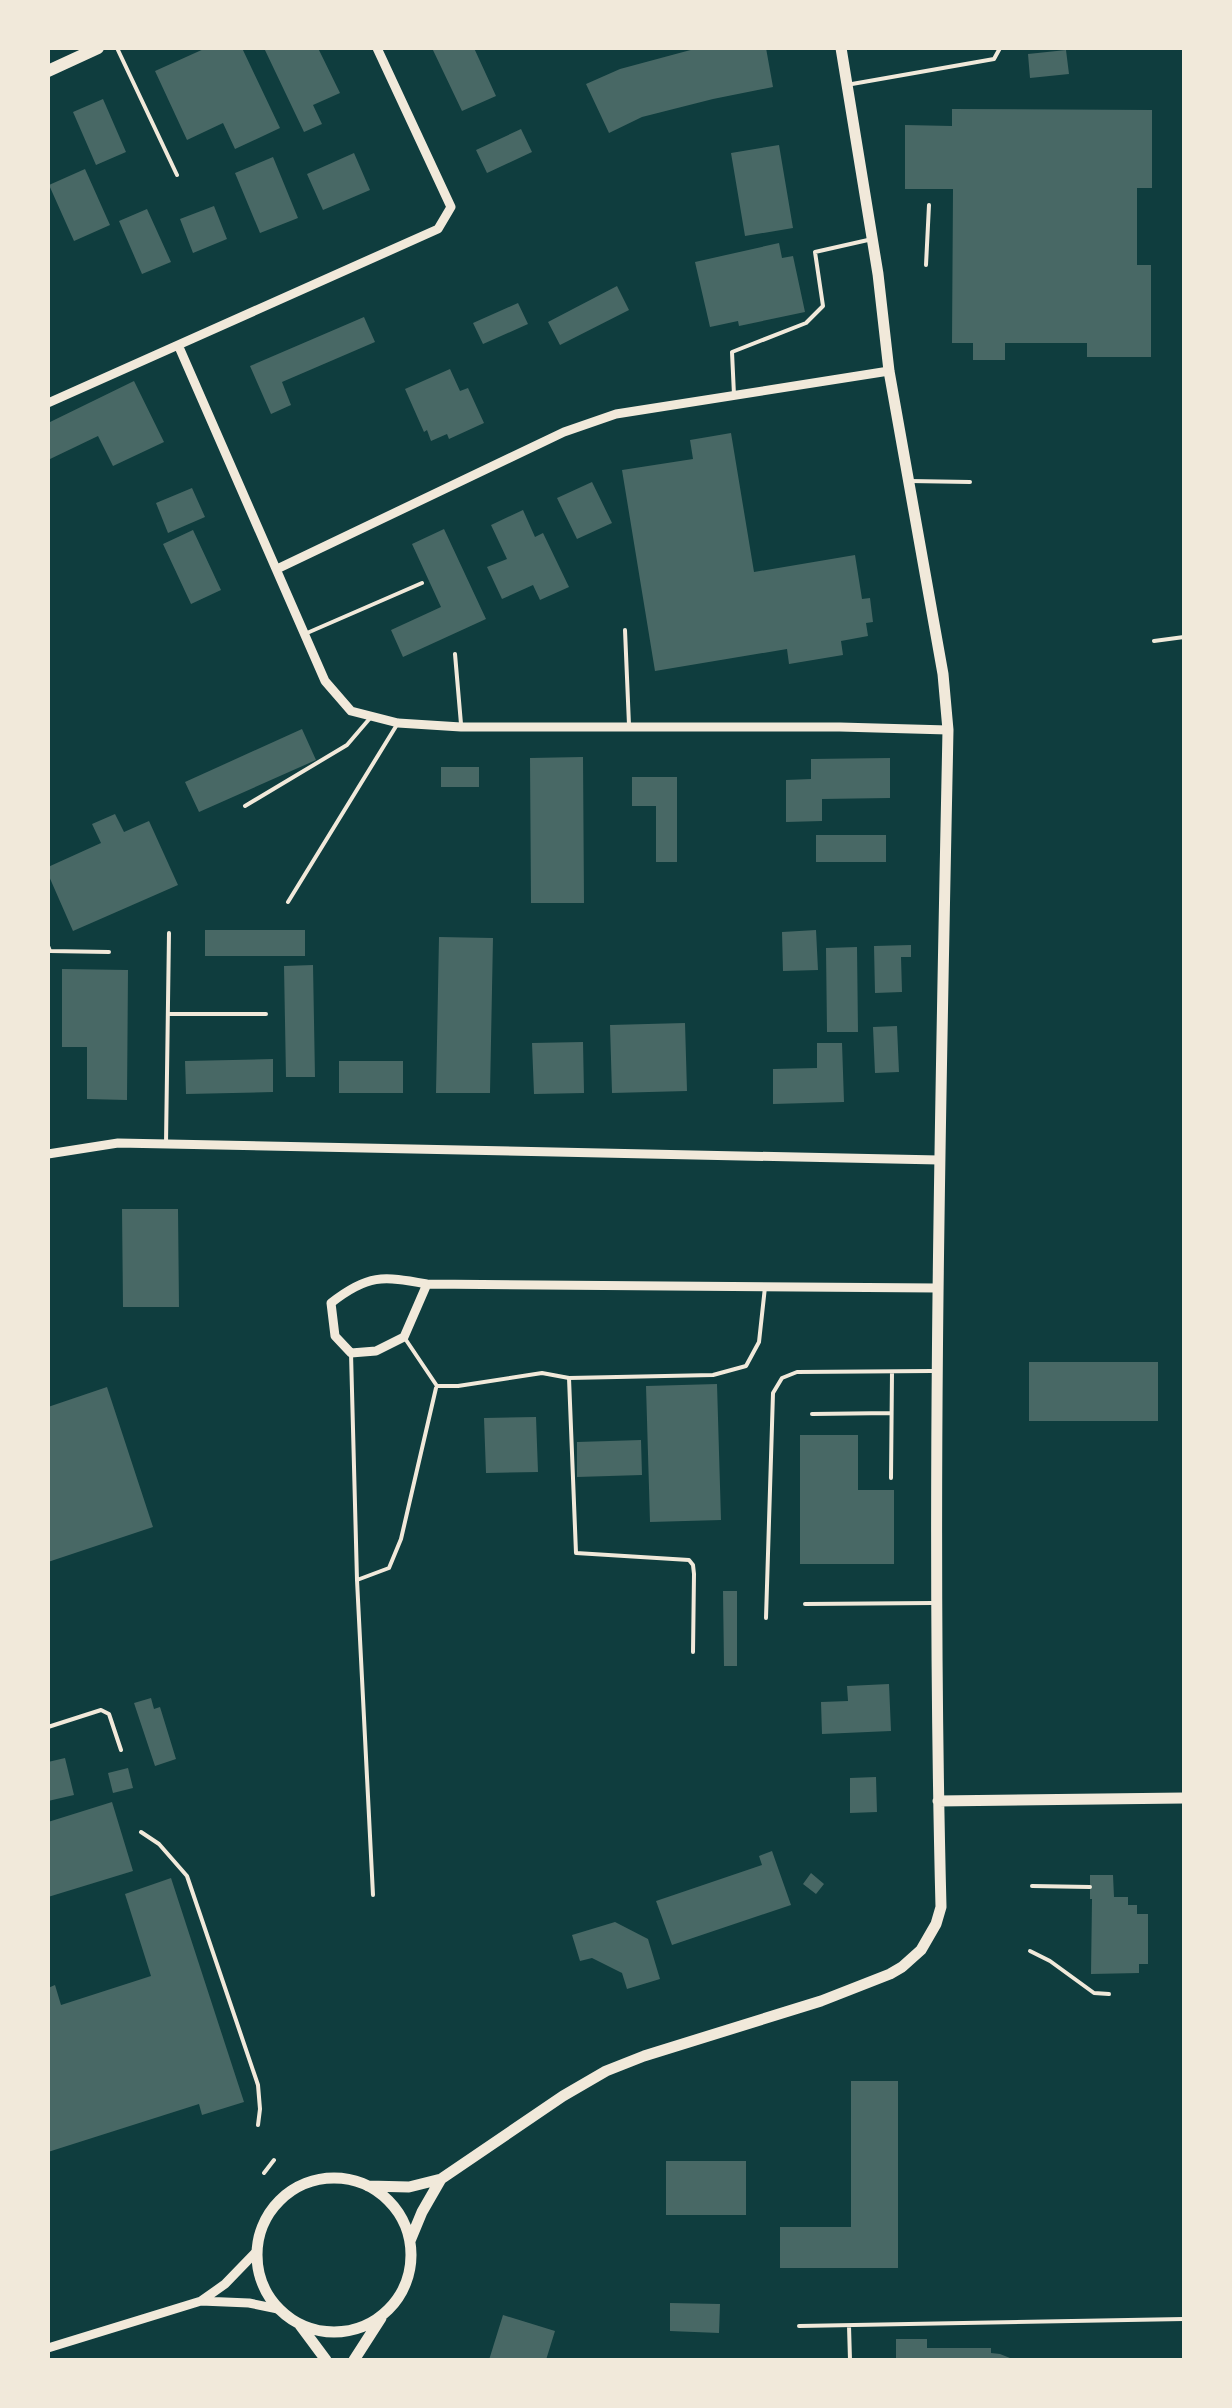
<svg xmlns="http://www.w3.org/2000/svg" width="1232" height="2408" font-family="'Alegreya Sans',sans-serif">
	<style>
		.building { fill: #486865 }
		.lines { fill: none; stroke-linecap: round; stroke-linejoin: round }
		.path { stroke: #f1e9da; stroke-width: 4 }
		.service { stroke: #f1e9da; stroke-width: 4 }
		.minor { stroke: #f1e9da; stroke-width: 9 }
		.secondary { stroke: #f1e9da; stroke-width: 11 }
		.primary { stroke: #f1e9da; stroke-width: 12 }
	</style>
	<rect width="100%" height="100%" fill="#0f3d3e"/>
	<path class="building" d="M206 48H242L280 128 235 149 223 123 187 140 155 71Z
		M264 48H318L340 93 313 105 322 124 304 132Z
		M432 48H474L496 96 462 111Z
		M698 48H766L773 87 713 99 642 117 609 133 586 84 620 69Z
		M1066 50 1069 74 1030 78 1028 54Z
		M103 99 126 152 96 165 73 112Z
		M952 109 1152 110V188H1137V265H1151V357H1087V343H1005V360H973V343H952L953 189H905V125L952 126Z
		M521 129 532 152 487 173 476 150Z
		M779 145 793 228 745 236 731 153Z
		M354 153 370 190 323 210 307 174Z
		M273 157 298 218 260 233 235 173Z
		M85 169 110 225 74 241 49 185Z
		M214 206 227 239 193 253 180 219Z
		M147 209 171 262 142 274 119 221Z
		M779 243 782 258 793 256 805 312 739 326 738 321 710 327 695 262Z
		M617 286 629 310 560 345 548 322Z
		M518 303 528 324 483 344 473 323Z
		M364 317 375 342 282 382 291 405 271 414 250 366Z
		M450 369 460 391 468 388 484 423 449 439 447 434 431 441 427 430 424 432 405 389Z
		M134 381 164 442 113 466 98 436 48 460V423Z
		M731 433 754 572 855 555 862 599 870 598 873 622 866 623 868 636 841 641 843 655 789 664 787 649 655 671 622 470 693 459 690 440Z
		M592 482 612 523 577 539 557 498Z
		M192 488 205 517 168 533 156 503Z
		M523 510 535 537 543 533 569 587 540 600 533 585 502 599 487 567 507 559 491 525Z
		M444 529 486 619 403 657 391 630 441 607 412 544Z
		M193 530 221 590 191 604 163 544Z
		M302 729 316 760 199 812 185 782Z
		M583 757 584 903H531L530 758Z
		M890 758V798L822 799V821L786 822V780L811 779V759Z
		M441 767H479V787H441Z
		M632 777H677V862H656V806H632Z
		M115 814 124 832 149 821 178 885 73 931 48 874V867L101 843 92 824Z
		M816 835H886V862H816Z
		M205 930H305V956H205Z
		M816 930 818 970 783 971 782 932Z
		M439 937 493 938 490 1093H436Z
		M911 945V957H901L902 992 875 993 874 946Z
		M857 947 858 1032H827L826 948Z
		M313 965 315 1077H286L284 966Z
		M62 969 128 970 127 1100 87 1099V1047H62Z
		M685 1023 687 1091 612 1093 610 1025Z
		M897 1026 899 1072 875 1073 873 1027Z
		M583 1042 584 1093 534 1094 532 1043Z
		M817 1043H842L844 1102 773 1104V1069L817 1068Z
		M273 1059V1092L186 1094 185 1061Z
		M339 1061H403V1093H339Z
		M122 1209H178L179 1307H123Z
		M1029 1362H1158V1421H1029Z
		M717 1384 721 1520 650 1522 646 1386Z
		M107 1387 153 1527 48 1562V1407Z
		M536 1417 538 1472 486 1473 484 1418Z
		M800 1435H858V1490H894V1564H800Z
		M641 1440 642 1475 577 1477V1442Z
		M723 1591H737V1666H724Z
		M889 1684 891 1731 822 1734 821 1702 848 1701 847 1686Z
		M151 1698 154 1709 160 1707 176 1759 155 1766 134 1703Z
		M65 1758 74 1795 48 1801V1762Z
		M128 1768 133 1788 113 1793 108 1773Z
		M876 1777 877 1812 850 1813V1778Z
		M112 1802 133 1871 48 1897V1822Z
		M772 1851 791 1905 672 1945 656 1901 762 1865 759 1856Z
		M811 1873 824 1884 816 1894 803 1884Z
		M1090 1875H1113L1114 1897H1128V1905H1137V1914H1148V1964H1139V1973L1091 1974 1092 1899H1090Z
		M171 1878 244 2102 202 2115 199 2104 48 2152V1988L55 1985 61 2005 151 1976 125 1894Z
		M615 1922 648 1939 660 1979 627 1989 622 1973 592 1958 580 1961 572 1935Z
		M851 2081H898V2268H780V2227H851Z
		M666 2161H746V2215H666Z
		M670 2303 720 2304 719 2333 670 2331Z
		M503 2315 555 2331 546 2360H489Z
		M896 2339H927V2348H991V2353L1000 2354 1015 2360H896Z"/>
	<g class="lines">
		<path class="path" d="M1032 1886 1090 1887
			M1030 1951 1050 1961 1094 1993 1109 1994"/>
		<path class="service" d="M117 48 177 175
			M852 84 994 59 1000 48
			M926 265 929 205
			M734 395 732 352 806 323 823 306 815 252 868 240
			M910 481 970 482
			M625 630 629 725
			M307 633 422 583
			M1154 641 1184 637
			M455 654 461 724
			M245 806 347 745 371 717
			M288 902 398 723
			M48 946 50 951 109 952
			M168 1014H266
			M166 1144 169 933
			M404 1337 437 1386H458L542 1373 569 1378 713 1375 746 1366 759 1342 765 1287
			M351 1353 357 1580 373 1895
			M569 1378 576 1553 689 1560 693 1565 694 1574 693 1652
			M812 1414 891 1413
			M891 1478 892 1372
			M357 1580 389 1568 401 1539 436 1388
			M805 1604 932 1603
			M766 1618 773 1393 782 1378 797 1372 932 1371
			M48 1727 101 1710 109 1714 121 1750
			M141 1832 159 1844 187 1876 258 2085 260 2109 258 2125
			M264 2173 274 2160
			M799 2326 1184 2319
			M849 2326 850 2360"/>
		<path class="minor" d="M179 347 325 681 351 711 398 723 461 727H840L948 730
			M48 403 438 229 451 207 377 48
			M277 569 564 432 616 414 889 371
			M48 1154 118 1143 939 1160
			M427 1284 404 1337 376 1351 351 1353 335 1336 331 1303C368 1274 382 1276 427 1284L937 1288
			M201 2301 249 2303 278 2309
			M48 2348 201 2301 225 2284 256 2252"/>
		<path class="secondary" d="M938 1801 1184 1798
			M257 2255a77 77 0 1 1 154 0a77 77 0 1 1-154 0Z
			M368 2186 409 2187 441 2179 563 2096 606 2071 644 2056 821 2001 890 1974 902 1967 921 1950 936 1924 941 1907C931 1515 940 1122 948 730L943 674 889 371 878 274 841 48
			M410 2241 422 2212 441 2179
			M300 2325 326 2360
			M354 2360 381 2318"/>
		<path class="primary" d="M48 71 98 48"/>
	</g>
	<rect width="1232" height="2408" fill="none" stroke="#f1e9da" stroke-width="100"/>
</svg>
